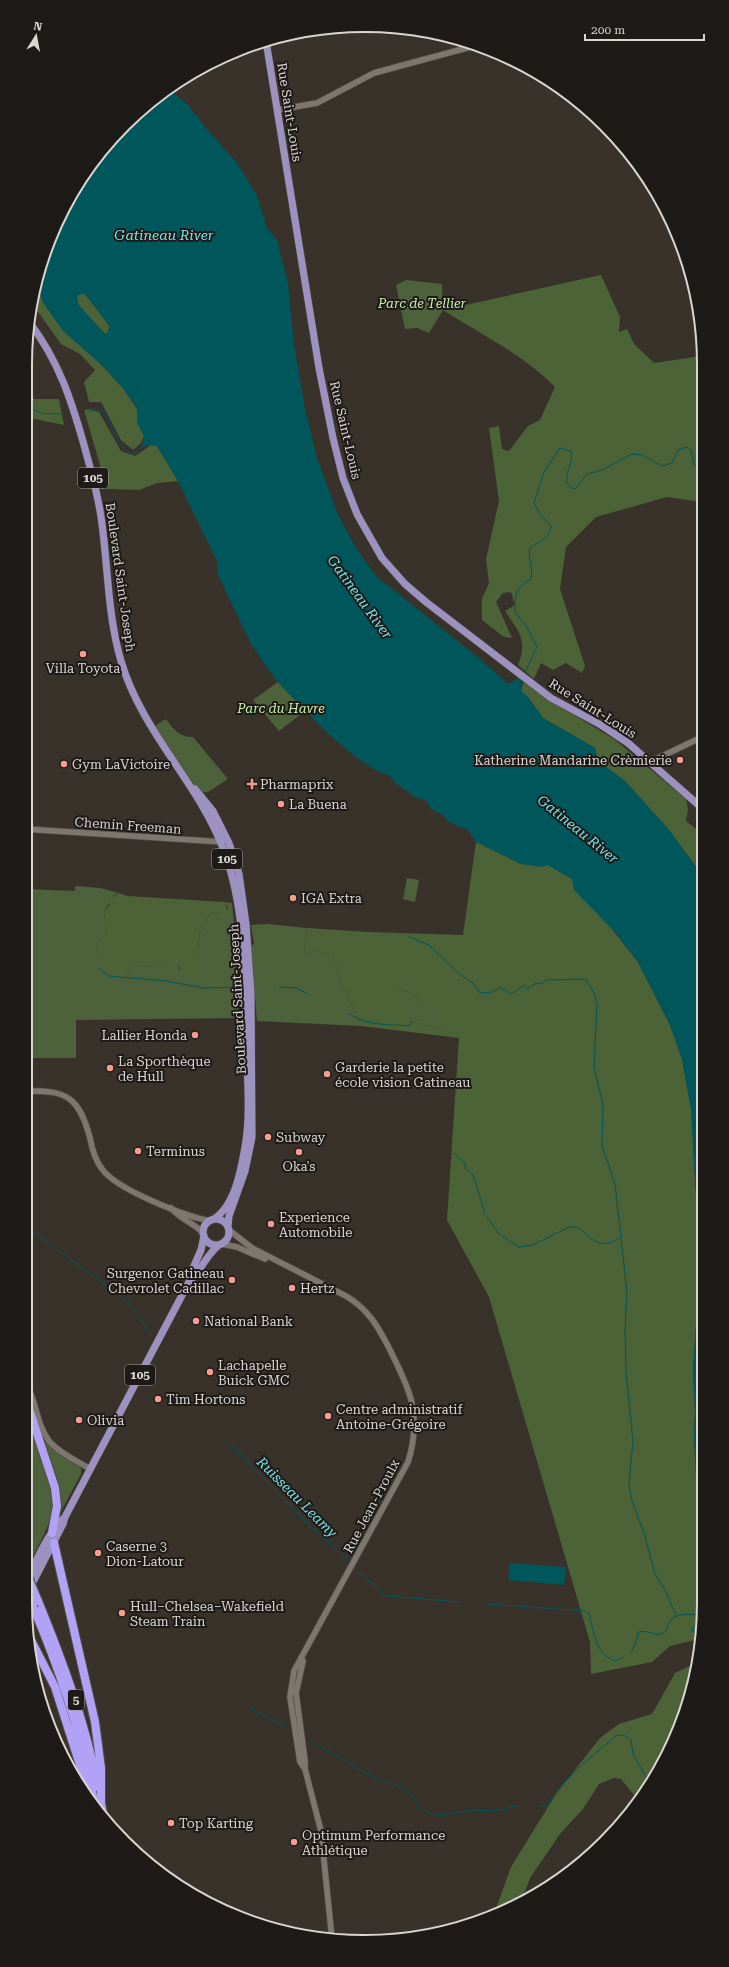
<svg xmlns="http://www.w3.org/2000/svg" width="729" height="1967" font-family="'Roboto Serif',serif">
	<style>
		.green { fill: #4d623b }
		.forest { fill: #4c6338; fill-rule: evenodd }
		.water { fill: #00575b; fill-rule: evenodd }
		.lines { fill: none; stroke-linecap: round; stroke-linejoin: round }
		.stream { stroke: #00575b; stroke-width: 1 }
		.minor-casing { stroke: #534e48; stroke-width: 7 }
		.major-casing { stroke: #534e48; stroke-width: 8 }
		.highway-casing { stroke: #534e48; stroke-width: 10 }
		.minor { stroke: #7e776f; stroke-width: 5.5 }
		.major { stroke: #9d91bf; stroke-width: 7 }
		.highway { stroke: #b2a2f5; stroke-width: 8 }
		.highway-bridge-casing { stroke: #534e48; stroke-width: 10; stroke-linecap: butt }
		.highway-bridge { stroke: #b2a2f5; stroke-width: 8 }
		.poi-dot { fill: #f59c93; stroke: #1d1a17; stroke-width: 1.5 }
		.labels { text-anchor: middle; stroke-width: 4; stroke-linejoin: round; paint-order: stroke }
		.shield { fill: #1d1a17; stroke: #a19d99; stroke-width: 1 }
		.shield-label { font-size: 12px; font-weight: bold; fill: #d9d5d1 }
		.street-label { font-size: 13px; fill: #d9d5d1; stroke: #1d1a17 }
		.park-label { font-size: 13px; font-style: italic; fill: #c8efa9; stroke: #1d1a17 }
		.poi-label { font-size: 13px; fill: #d9d5d1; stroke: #1d1a17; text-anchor: start }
		.water-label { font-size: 14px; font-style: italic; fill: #76e3e9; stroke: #1d1a17 }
		.rim { fill: none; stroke: #d9d5d1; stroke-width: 2 }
	</style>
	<rect width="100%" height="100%" fill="#38322b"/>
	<path class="green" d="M406 280 442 284 443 310 429 333 417 328 405 329 396 285Z
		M278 682 305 711 279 731 253 700Z
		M166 719C174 730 179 737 193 737L228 779 208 792 198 793 151 728Z
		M407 878 419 880 415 902 403 899Z
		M75 886 100 888 119 893 114 895 104 912C105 927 112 931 98 942L96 954 99 960 110 972H125L141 965 154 967 163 962 178 963 179 970 197 959 200 932 206 925 209 914 217 912 221 914 228 909 225 902 232 903 237 951 239 1018 76 1020V1058H28L25 1042V889L75 891Z
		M268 924 307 928 304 955 316 951 332 955 340 978 361 1026 257 1021 251 945 254 944 251 925Z
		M397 989C417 992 435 1012 444 1029L412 1022Z
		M25 1406C33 1431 59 1490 52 1513 47 1531 37 1549 28 1566L25 1559Z
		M42 1437 53 1450 81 1468V1474L58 1517Z"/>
	<path class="forest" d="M601 275 620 317 619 332 627 329 634 344 654 363 701 356V502L667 497 596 517 566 547 560 589 585 666 582 673 566 663 553 670 541 663 534 679 518 665C528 640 519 632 505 611L515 605 511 592 503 593 496 602 512 638 504 637 482 620V599L489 583 486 559 499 501 489 428 499 426 502 449 509 451 528 426 540 420 555 387C524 355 480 334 443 310Z
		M36 282 44 304 123 388 137 409V422L144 436 141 443 133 450 121 440 101 402H89L84 382 95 370 80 354 61 344 33 305Z
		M81 294H85L110 327 107 333H104L83 310 78 304 77 296Z
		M25 375 34 399H59L64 425 35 419 25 420Z
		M90 409 99 412 121 451 135 456 151 445 157 446 178 481 157 483 139 490 107 489 84 410Z
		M524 680 547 699 614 739 686 799 688 809 686 821 700 832 702 831V875L669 830 625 781 598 761 595 748 543 718 528 697 521 691Z
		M476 842 521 864 548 865 572 879 638 962 670 1025 682 1059 691 1108 697 1213 696 1324 693 1371 695 1413 694 1437 703 1609 699 1639 670 1646 652 1662 591 1674 590 1642 489 1297 447 1220 459 1038 361 1026 340 978 332 955 316 951 304 955 307 928 368 932 463 935ZM398 989C415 991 436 1013 443 1029L412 1022Z
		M119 893 127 896 225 902 228 915 225 919H221V914L217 912 209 914 206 925 200 932 197 959C202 967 198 975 189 978L183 976 178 964 163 962 154 967 141 965 125 972 110 973 98 960 96 954 98 942C112 931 105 927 104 912L110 904 108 900Z
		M696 1663 692 1691 669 1753 637 1803 635 1796 621 1779 614 1778 599 1784 583 1809 560 1834 530 1878 521 1902 493 1917 511 1867 556 1794 600 1738 619 1724 652 1714 675 1673Z"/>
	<path class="water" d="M169 89 188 105 205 127 238 164 257 196 267 228 277 240 288 283 294 345 305 409 317 458 338 515 356 548 376 576 480 659 507 683H511L518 678 522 682 521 691 528 697 543 718 595 748 598 761 625 781 669 830 702 875 703 1609 694 1437 695 1413 693 1371 696 1324 697 1213 691 1108 682 1059 670 1025 638 962 614 931 574 890 572 879 548 865 541 867 521 864 476 842 468 830 449 822 441 814 431 809 426 800 414 797 410 793 396 784 390 776 377 771 357 758 325 731 275 679 252 646 218 575 217 561 178 481 157 446 151 445 142 447 144 436 137 422V408L123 388 104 367 63 331 44 304 36 282 60 214 95 158 141 109ZM81 294H85L110 327 107 333H104L83 310 78 304 77 296Z
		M510 1563 566 1567 564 1585 508 1580Z"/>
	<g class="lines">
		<path class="stream" d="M25 399C34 417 47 413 65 414
			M89 411 98 409C115 418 111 447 133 454L143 447
			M524 674 537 647 525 624 515 612C516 593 514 589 531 579 534 567 527 557 530 548 539 539 548 543 551 526L540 514 534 503 544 472 560 448 571 451C576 462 556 484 575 489L587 474 602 470 632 454 642 455 662 466 672 463 678 450 687 447 691 450 694 465 701 467
			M409 937 429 945 457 972 467 979
			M99 969 109 976 166 981 204 988 237 987
			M469 980 473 983 480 993 493 992 500 987 511 994 524 985 527 989 536 983 540 984 547 980 586 979 594 993 597 1005 594 1067 603 1105 602 1145 615 1184 627 1292 625 1330 626 1373 633 1441 629 1484 632 1501 644 1533 655 1574 666 1592 676 1616
			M279 987 297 988 306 993
			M349 1013C363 1026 389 1024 409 1026L412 1022
			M454 1153 464 1162 466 1169 473 1175 485 1214
			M487 1217 498 1233 519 1247 533 1245 569 1227H578C592 1239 601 1251 619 1238
			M25 1226 127 1301 151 1334
			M232 1446 311 1527 349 1561
			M358 1572 387 1596 461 1602
			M488 1604 585 1611 589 1614C594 1631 595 1655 616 1661L624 1657
			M631 1652 634 1647 639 1632C647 1629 655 1637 663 1633 668 1630 666 1629 668 1625 672 1614 686 1613 696 1615L698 1618 696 1625 692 1629 693 1632H700
			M250 1708 285 1727
			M311 1741 371 1776 402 1787 412 1794 416 1802 427 1812 439 1815 473 1810 495 1811 519 1805
			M541 1806H548L552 1796 580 1766 617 1735 626 1736 631 1740 633 1754 650 1784"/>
		<g class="minor-casing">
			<path id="minor" d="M277 110 317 103 374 73 474 46
				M650 762 702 737
				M25 829 223 842
				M25 1091C67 1090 79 1097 90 1138 92 1149 95 1160 102 1169 117 1190 185 1216 210 1221
				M171 1208C180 1219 194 1223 203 1233
				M229 1230 252 1248 346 1296C356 1302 364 1309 371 1318 383 1333 409 1386 412 1404 416 1424 414 1443 408 1462L294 1671 290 1697 300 1762 305 1769 321 1831 332 1939
				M222 1244 237 1247 265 1259
				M25 1381C36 1399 36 1424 49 1441 59 1453 77 1461 90 1469
				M303 1661 296 1693 305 1761V1769"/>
		</g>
		<g class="major-casing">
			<path id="major" d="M266 41 319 368 333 438 343 478 357 514 366 530 382 558 405 584 426 602 551 698 601 725 628 743 702 808
				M30 323C59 362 71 399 84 445 91 471 99 497 102 524 108 569 108 617 121 661 142 732 197 781 223 848 247 909 246 996 247 1061 248 1089 250 1119 245 1147 241 1170 235 1205 214 1219
				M195 789 213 811 229 843 239 874 246 924 251 993 252 1137 245 1171 229 1216 228 1226
				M203 1232a13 13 0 1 1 26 0a13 13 0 1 1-26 0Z
				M189 1282C201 1271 206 1255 219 1245
				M25 1583C36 1563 48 1531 65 1517
				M30 1588 63 1524 65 1517 189 1282 190 1275 201 1250 204 1236"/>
		</g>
		<g class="highway-casing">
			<path id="highway" d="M25 1397 55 1488 57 1506 52 1533
				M54 1543 95 1722 101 1768V1803
				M38 1601C63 1662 85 1722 98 1787
				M34 1609C61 1673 83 1738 95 1807
				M31 1640 55 1687 87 1787
				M100 1798 104 1819"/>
		</g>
		<use href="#minor" class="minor"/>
		<use href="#major" class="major"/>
		<use href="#highway" class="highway"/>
		<g class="highway-bridge-casing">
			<path id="highway-bridge" d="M25 1570 38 1601
				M25 1587 34 1609"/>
		</g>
		<use href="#highway-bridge" class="highway-bridge"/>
	</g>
	<g class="poi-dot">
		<circle cx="83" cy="654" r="4"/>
		<circle cx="680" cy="760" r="4"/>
		<circle cx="64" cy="764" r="4"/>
		<path d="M250 778h4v4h4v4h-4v4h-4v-4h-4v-4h4z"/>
		<circle cx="281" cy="804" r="4"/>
		<circle cx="293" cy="898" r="4"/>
		<circle cx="195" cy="1035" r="4"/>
		<circle cx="110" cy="1068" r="4"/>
		<circle cx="327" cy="1074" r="4"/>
		<circle cx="268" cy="1137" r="4"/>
		<circle cx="138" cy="1151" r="4"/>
		<circle cx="299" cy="1152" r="4"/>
		<circle cx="271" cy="1224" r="4"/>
		<circle cx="232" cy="1280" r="4"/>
		<circle cx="292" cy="1288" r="4"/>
		<circle cx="196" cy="1321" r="4"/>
		<circle cx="210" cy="1372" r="4"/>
		<circle cx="158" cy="1399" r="4"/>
		<circle cx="328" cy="1416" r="4"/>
		<circle cx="79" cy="1420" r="4"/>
		<circle cx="98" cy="1553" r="4"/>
		<circle cx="122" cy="1613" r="4"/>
		<circle cx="171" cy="1823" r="4"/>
		<circle cx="294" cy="1842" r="4"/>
	</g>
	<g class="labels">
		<g class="shield">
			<rect x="78" y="468" width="30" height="20" rx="3"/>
			<rect x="212" y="849" width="30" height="20" rx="3"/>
			<rect x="125" y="1365" width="30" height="20" rx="3"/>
			<rect x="68" y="1690" width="16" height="20" rx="3"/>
		</g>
		<g class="shield-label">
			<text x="93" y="482">105</text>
			<text x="227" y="863">105</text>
			<text x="140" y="1379">105</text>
			<text x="76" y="1704">5</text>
		</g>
		<g class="street-label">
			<text transform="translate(290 112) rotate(81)" y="5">Rue Saint-Louis</text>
			<text transform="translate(346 430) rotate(77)" y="5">Rue Saint-Louis</text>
			<text transform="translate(121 577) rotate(82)" y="5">Boulevard Saint-Joseph</text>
			<text transform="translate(593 708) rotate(32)" y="5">Rue Saint-Louis</text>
			<text transform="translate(128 825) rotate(4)" y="5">Chemin Freeman</text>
			<text transform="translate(237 999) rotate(-93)" y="5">Boulevard Saint-Joseph</text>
			<text transform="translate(371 1506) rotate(-62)" y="5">Rue Jean-Proulx</text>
		</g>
		<g class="park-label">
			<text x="422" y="308">Parc de Tellier</text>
			<text x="281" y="713">Parc du Havre</text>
		</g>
		<g class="poi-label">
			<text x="83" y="673" text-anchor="middle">Villa Toyota</text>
			<text x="672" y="765" text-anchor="end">Katherine Mandarine Crèmierie</text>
			<text x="72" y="769">Gym LaVictoire</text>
			<text x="260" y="789">Pharmaprix</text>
			<text x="289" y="809">La Buena</text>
			<text x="301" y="903">IGA Extra</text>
			<text x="187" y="1040" text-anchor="end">Lallier Honda</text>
			<text x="118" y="1066">La Sporthèque<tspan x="118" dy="15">de Hull</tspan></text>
			<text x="335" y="1072">Garderie la petite<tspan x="335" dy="15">école vision Gatineau</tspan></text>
			<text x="276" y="1142">Subway</text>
			<text x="146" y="1156">Terminus</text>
			<text x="299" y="1171" text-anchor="middle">Oka's</text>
			<text x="279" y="1222">Experience<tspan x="279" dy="15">Automobile</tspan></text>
			<text x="224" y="1278" text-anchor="end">Surgenor Gatineau<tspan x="224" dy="15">Chevrolet Cadillac</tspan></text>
			<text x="300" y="1293">Hertz</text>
			<text x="204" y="1326">National Bank</text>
			<text x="218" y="1370">Lachapelle<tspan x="218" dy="15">Buick GMC</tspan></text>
			<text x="166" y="1404">Tim Hortons</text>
			<text x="336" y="1414">Centre administratif<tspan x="336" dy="15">Antoine-Grégoire</tspan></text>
			<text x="87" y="1425">Olivia</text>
			<text x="106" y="1551">Caserne 3<tspan x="106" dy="15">Dion-Latour</tspan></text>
			<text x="130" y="1611">Hull–Chelsea–Wakefield<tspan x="130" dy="15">Steam Train</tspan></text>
			<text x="179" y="1828">Top Karting</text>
			<text x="302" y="1840">Optimum Performance<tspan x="302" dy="15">Athlétique</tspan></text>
		</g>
		<g class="water-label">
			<text x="164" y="240">Gatineau River</text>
			<text transform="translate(360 597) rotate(54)" y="5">Gatineau River</text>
			<text transform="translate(578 829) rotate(39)" y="5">Gatineau River</text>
			<text transform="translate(297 1497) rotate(45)" y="5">Ruisseau Leamy</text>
		</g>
	</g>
	<path d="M0 0H729V1967H0ZM364 32H365A332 332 0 0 1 697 364V1603A332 332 0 0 1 365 1935H364A332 332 0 0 1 32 1603V364A332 332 0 0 1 364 32Z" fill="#1d1a17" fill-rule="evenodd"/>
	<path class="rim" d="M364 32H365A332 332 0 0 1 697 364V1603A332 332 0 0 1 365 1935H364A332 332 0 0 1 32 1603V364A332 332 0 0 1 364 32Z"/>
	<g transform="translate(36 36) rotate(11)" stroke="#1d1a17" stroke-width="3" paint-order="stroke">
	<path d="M0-3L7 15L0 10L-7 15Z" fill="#d9d5d1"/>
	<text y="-6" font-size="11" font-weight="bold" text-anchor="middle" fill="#d9d5d1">N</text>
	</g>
	<path d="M585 34v6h119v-6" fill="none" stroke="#d9d5d1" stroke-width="2"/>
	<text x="591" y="34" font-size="12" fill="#d9d5d1" stroke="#1d1a17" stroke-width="3" paint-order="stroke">200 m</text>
</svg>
